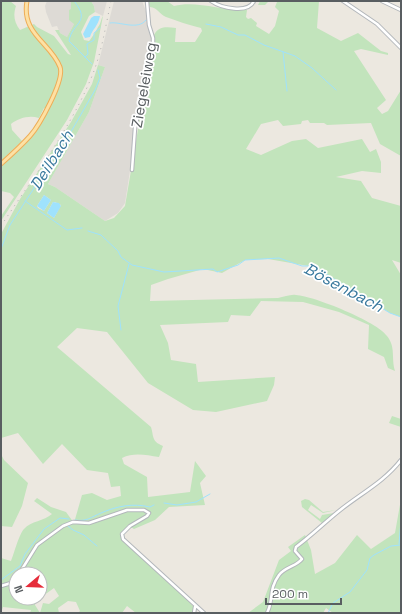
<svg xmlns="http://www.w3.org/2000/svg" width="402" height="614" font-family="'Space Grotesk',sans-serif">
	<style>
		.industrial { fill: #dddad5 }
		.green { fill: #c2e4bc; fill-rule: evenodd }
		.water { fill: #9fe2fd }
		.lines { fill: none; stroke-linecap: round; stroke-linejoin: round }
		.stream { stroke: #9fe2fd; stroke-width: 1 }
		.minor-casing { stroke: #b3b7bb; stroke-width: 4.5 }
		.major-casing { stroke: #eead57; stroke-width: 5 }
		.minor { stroke: #fff; stroke-width: 2.5 }
		.major { stroke: #fde1a4; stroke-width: 3 }
		.rail { stroke: #b0b1b1; stroke-width: 1; stroke-dasharray: 1 5; stroke-linecap: butt }
		.labels { text-anchor: middle; stroke-width: 3.5; stroke-linejoin: round; paint-order: stroke }
		.street-label { font-size: 15px; fill: #595e61; stroke: #fff }
		.water-label { font-size: 16px; font-style: italic; fill: #38789d; stroke: #fff }
	</style>
	<rect width="100%" height="100%" fill="#ece8e0"/>
	<path class="industrial" d="M47 1H71L74 24 67 37 60 33 57 26 52 27 46 12 45 6Z
		M91 1H107L103 16 95 12 94 6Z
		M114 1H142L149 19 153 40 140 106 125 203 118 213 105 221 55 187 48 184 89 112 105 67 98 65Z"/>
	<path class="green" d="M1 1H10L16 6C13 15 14 22 20 30L34 24 37 27 54 36 68 54 71 55 55 30H59L60 33 67 37 74 24 69 20V10L71 9V1H91L94 6 95 12 89 16 81 32 84 40 89 41C92 38 96 31 98 27 101 24 101 18 103 16L94 62 86 84 67 120 1 221V216L14 197 10 193 1 191V167L36 132 48 109 44 108 39 118C29 115 19 118 11 124L12 130 22 141 1 161Z
		M148 1H167L174 6C196 0 222 11 247 10L246 17 248 19 251 18 257 23 256 26 269 34 275 26 279 11 275 7 277 2 269 1 265 5H258L260 1H319L317 28 341 41 358 33 381 51 388 53V55L361 49 354 51 386 100 377 108 382 114 388 111 401 90V156L380 144 371 123 327 125 324 123H310L308 120 302 121 301 124 283 126 278 120 261 124 246 149 261 155 292 141 306 139 318 148 362 139 370 152 376 149 381 162V173L362 171 336 177 361 181 372 198 401 206V263L392 260 401 275V317L390 313 314 267 268 259 245 260 222 273 203 269 168 279 151 285 150 301 278 298C284 297 291 294 296 295 314 296 378 322 387 336 396 347 391 358 395 371L388 368 384 357 368 349 369 325 339 312 303 302 261 301 250 316 231 315 228 322 160 325 168 343 171 360 196 364 198 382 275 377 274 385 267 401 216 412 193 410 148 383 107 332 77 328 57 347 151 427C154 436 151 441 163 446L159 457C146 455 134 452 122 458L124 464 147 477 148 497 190 492 195 461 206 476 200 483 205 505 169 507 155 520 134 529 129 526 122 537 172 583 193 606V613H136L127 606 122 613H78L80 611 76 602 68 601 58 608 59 613H40L43 603 49 604 59 596 54 588 36 601 35 605 40 613H30L31 610 3 607 1 613V558L11 561C14 554 19 534 24 529 31 521 44 521 52 514L34 501 37 498 51 507 66 512 74 523 82 495 92 493 107 500 121 496 120 486 111 487 108 473 87 470 62 444 43 464 18 433 1 438V234L20 199 71 122 92 84 98 65 105 67 89 112 48 184 55 187 105 221 114 218 125 206 154 35C159 26 166 27 176 28L175 42H195L202 31 201 28C188 25 178 21 166 17 159 14 158 8 150 7ZM44 195 51 200 44 211 38 208 37 206ZM53 202H55L61 205 54 218 47 213ZM16 574H40V598H16Z
		M392 416 401 419V427L389 423Z
		M1 454 4 460 28 483 22 506 12 527 1 526Z
		M305 499 309 500 323 512 336 510 323 513 311 505 308 510 320 519 322 515 334 513 322 523 302 507 301 501Z
		M401 499V613H333L326 608 323 613H248L263 602 279 560 291 551 288 547 305 535 311 550 315 574 335 563 357 535 371 549 395 533Z"/>
	<path class="water" d="M94 16H100C98 27 92 29 90 37L85 38 83 34 91 18Z
		M44 195 51 200 44 211 37 206Z
		M53 202 59 203 61 206 54 218 47 213Z"/>
	<g class="lines">
		<path class="stream" d="M74 1C92 23 72 22 69 41L92 64
			M110 23C119 21 138 31 146 20
			M206 24 221 27 238 35H245L264 45 295 56 312 68 336 90
			M283 52 287 91
			M85 57 88 54 87 44 94 40V33L100 28
			M25 201 67 230 82 228
			M88 231 101 235 118 251 121 257 132 265 164 272 213 269 217 272 238 265 245 260 279 258 302 266H313L390 313 401 317
			M1 249 10 225 72 130 95 90 100 78 98 70
			M121 330 118 306 129 264
			M164 503 177 505 196 502 210 494
			M75 520C87 522 91 517 101 513 117 506 133 503 150 507L154 505
			M68 526 73 530 84 535 97 546
			M399 544 401 521
			M1 580 20 566 25 554 44 529 60 518 69 519
			M328 613 333 603 350 592 367 570 370 558 374 555 391 546 401 545"/>
		<g class="minor-casing">
			<path id="minor" d="M211 1C221 8 248 14 254 1
				M343 1 377 24 401 48
				M382 1 401 10
				M132 170 135 128 153 48V38L149 25 147 1
				M19 574 37 545 63 526 73 522 89 523 127 510H144L149 513 147 516 130 526 122 534 123 539 204 613
				M1 586 11 583 16 579
				M194 613 195 607
				M267 613C274 600 268 590 279 575 285 567 297 566 302 559L295 551 296 547C311 536 324 523 339 511 360 494 384 482 401 460"/>
		</g>
		<g class="major-casing">
			<path id="major" d="M1 164C11 155 21 146 30 136 39 126 65 80 60 67 51 43 21 34 27 1"/>
		</g>
		<use href="#minor" class="minor"/>
		<use href="#major" class="major"/>
		<path class="rail" d="M1 226C31 180 67 134 89 83 101 57 105 29 111 1"/>
	</g>
	<g class="labels">
		<g class="street-label">
			<text transform="translate(144 85) rotate(-80)" y="5">Ziegeleiweg</text>
		</g>
		<g class="water-label">
			<text transform="translate(51 160) rotate(-58)" y="6">Deilbach</text>
			<text transform="translate(344 287) rotate(28)" y="6">Bösenbach</text>
		</g>
	</g>
	<rect width="402" height="614" fill="none" stroke="#595e61" stroke-width="4"/>
	<g transform="translate(28 586) rotate(251)"><circle r="19" fill="#ffffff" stroke="#bdbfc0"/>
	<path d="M0-3L7 15L0 10L-7 15Z" fill="#e62c3a"/>
	<text y="-6" font-size="11" font-weight="bold" text-anchor="middle" fill="#595e61">N</text>
	</g>
	<path d="M266 598v6h75v-6" fill="none" stroke="#595e61" stroke-width="2"/>
	<text x="272" y="598" font-size="12" fill="#595e61" stroke="#ffffff" stroke-width="3" paint-order="stroke">200 m</text>
</svg>
